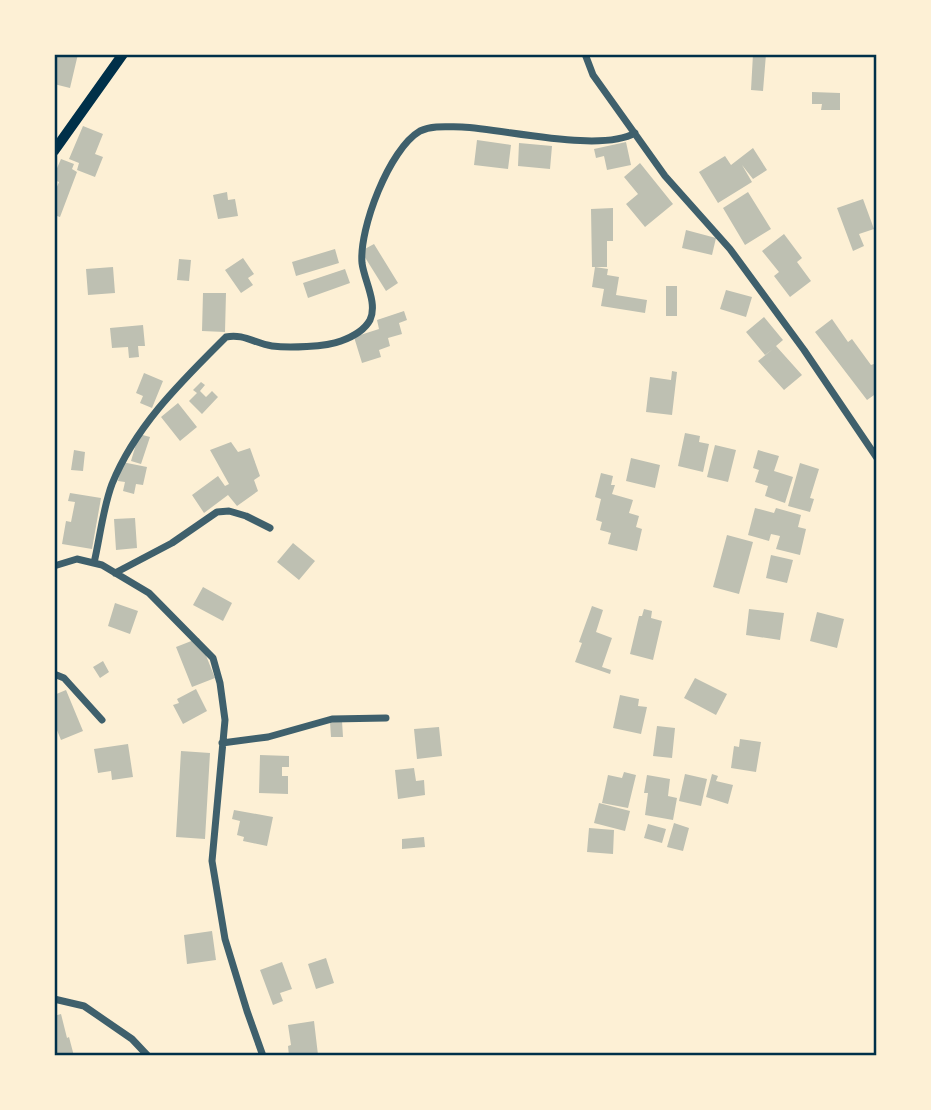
<svg xmlns="http://www.w3.org/2000/svg" width="931" height="1110" font-family="'Times New Roman',serif">
	<style>
		.building { fill: #bec0b2 }
		.lines { fill: none; stroke-linecap: round; stroke-linejoin: round }
		.minor { stroke: #3f606c; stroke-width: 7 }
		.secondary { stroke: #003049; stroke-width: 10 }
		.neatline { fill: none; stroke: #003049; stroke-width: 2.5 }
	</style>
	<rect width="100%" height="100%" fill="#fdf0d5"/>
	<path class="building" d="M54 54H78L70 88 54 84Z
		M753 54H766L763 91 751 90Z
		M812 92 840 93V110H821L822 104H812Z
		M83 126 103 134 95 154 103 157 95 177 77 170 79 163 69 159Z
		M477 140 511 145 508 169 474 165Z
		M626 142 631 165 607 170 604 156 596 158 594 149Z
		M519 143 552 146 550 169 518 166Z
		M753 148 767 170 753 179 742 165 752 182 718 203 699 172 725 156 731 165Z
		M61 159 74 164 72 169 77 172 60 217 54 215V188L56 189 59 182 54 180V175Z
		M640 163 673 204 645 227 626 204 638 194 624 177Z
		M227 192 228 200 235 199 238 216 218 219 213 195Z
		M748 192 771 229 745 245 723 208Z
		M863 199 874 229 859 234 864 246 853 251 837 208Z
		M613 208V241H607V267H592L591 209Z
		M686 230 716 238 712 255 682 248Z
		M784 234 802 258 797 262 811 281 790 297 774 276 779 272 762 251Z
		M374 244 398 283 386 291 361 251Z
		M335 249 339 263 296 276 292 262Z
		M243 258 254 274 248 278 253 285 241 293 225 270Z
		M179 259 191 260 189 281 177 280Z
		M113 267 115 293 88 295 86 269Z
		M595 267 608 269 607 275 619 277 616 295 647 300 645 313 601 306 604 289 592 287Z
		M345 269 350 283 308 298 303 283Z
		M666 286H677V316H666Z
		M726 290 752 297 746 317 720 309Z
		M203 293H226L225 332 202 331Z
		M404 311 407 320 399 323 402 334 388 338 390 346 379 350 381 357 362 363 354 337 379 329 377 320Z
		M764 317 783 340 776 346 802 375 784 390 758 361 773 349 765 355 746 332Z
		M832 319 848 342 852 339 871 365 877 363V393L867 400 815 332Z
		M143 325 145 346H138L139 357 129 358 128 347 112 348 110 328Z
		M672 371 677 372 672 415 646 412 650 377 671 380Z
		M144 373 163 381 152 408 140 403 143 396 136 393Z
		M201 382 205 385 200 391 206 397 212 391 218 397 202 414 189 401 197 393 193 390Z
		M178 403 197 427 180 441 161 417Z
		M685 433 700 436 699 442 709 444 703 472 678 466Z
		M139 434 150 437 141 464 131 461Z
		M231 442 238 452 250 448 260 476 254 480 258 491 237 506 228 495 204 513 192 495 218 476 225 486 229 484 210 450Z
		M715 445 736 450 728 482 707 477Z
		M74 450 85 452 83 471 71 470Z
		M758 450 779 456 774 471 793 477 785 503 765 496 768 486 755 482 759 470 753 468Z
		M631 458 660 465 655 488 626 481Z
		M122 462 147 467 143 485 136 484 134 494 123 491 125 482 118 481Z
		M800 463 819 469 810 498 814 499 810 512 788 506Z
		M601 473 613 476 611 485H615L612 494 633 500 629 513 639 516 636 527 642 529 637 551 608 544 611 533 600 530 602 522 596 520 601 499 595 497Z
		M70 493 101 498 92 549 62 544 66 521 71 522 75 502 68 501Z
		M755 508 774 513 776 508 801 515 798 527 806 529 800 555 776 549 780 536 771 534 769 541 748 535Z
		M135 518 137 548 116 550 114 519Z
		M727 535 753 542 739 594 713 587Z
		M293 543 315 561 299 580 277 562Z
		M771 555 793 560 787 583 766 578Z
		M203 587 232 603 223 621 193 605Z
		M115 603 138 611 130 634 108 626Z
		M592 606 603 610 596 632 612 638 602 667 611 670 610 674 575 662 582 643 579 642Z
		M644 609 652 611 651 618 662 621 653 660 630 654 639 616H642Z
		M749 609 784 613 780 640 746 635Z
		M817 612 844 619 837 648 810 641Z
		M199 638 215 678 192 687 176 647Z
		M103 661 109 672 100 678 93 667Z
		M695 678 727 694 716 715 684 698Z
		M196 689 207 711 183 724 173 705 179 703 177 699Z
		M66 690 83 731 61 740 54 723V695Z
		M620 695 639 699 638 706 647 707 641 734 613 728Z
		M342 721 343 737H331L330 722Z
		M657 726 675 728 672 758 653 756Z
		M439 727 442 756 417 759 414 729Z
		M740 739 761 742 756 772 731 768 734 746 739 747Z
		M128 744 133 777 112 780 111 771 98 773 94 749Z
		M181 751 210 753 205 839 176 837Z
		M260 755 289 756V767H282V776H288V794L259 793Z
		M414 768 416 781 424 780 425 795 398 799 395 770Z
		M624 772 636 775 628 808 602 803 608 775 622 778Z
		M685 774 707 779 701 806 679 801Z
		M712 774 718 776 716 781 733 785 728 804 706 797Z
		M647 775 670 779 668 796 677 798 673 820 645 815 648 793H644Z
		M599 803 630 811 625 831 594 823Z
		M234 810 273 817 267 846 243 841 244 837 237 835 240 821 232 819Z
		M674 823 689 828 683 851 667 847Z
		M648 824 666 829 662 843 644 838Z
		M589 828 614 830 613 854 587 852Z
		M424 837 425 847 402 849V839Z
		M212 931 216 960 187 964 184 935Z
		M326 958 334 983 316 989 308 964Z
		M282 962 292 989 280 993 283 1001 273 1005 260 970Z
		M61 1014 67 1038 69 1037 74 1056H54V1016Z
		M314 1021 318 1055 289 1056 288 1046 291 1045 288 1025Z"/>
	<g class="lines">
		<path class="minor" d="M585 54 593 75 665 176 730 249 804 350 877 458
			M94 563C100 537 103 508 112 484 136 425 182 381 226 337 243 333 256 344 272 346 288 348 326 347 341 341 352 337 364 331 370 320 378 303 364 280 362 263 359 229 389 149 420 131 433 125 448 127 462 127 505 129 600 153 635 133
			M54 566 77 559 102 565 149 593 213 658 220 683 225 720 212 861 225 939 247 1011 263 1056
			M115 573 172 543 217 512 229 511 246 516 270 528
			M54 674 64 678 102 720
			M222 743 268 737 332 719 386 718
			M54 999 84 1006 132 1039 148 1056"/>
		<path class="secondary" d="M54 151 123 54"/>
	</g>
	<rect width="931" height="1110" fill="none" stroke="#fdf0d5" stroke-width="112"/>
	<rect x="56" y="56" width="819" height="998" class="neatline"/>
</svg>
